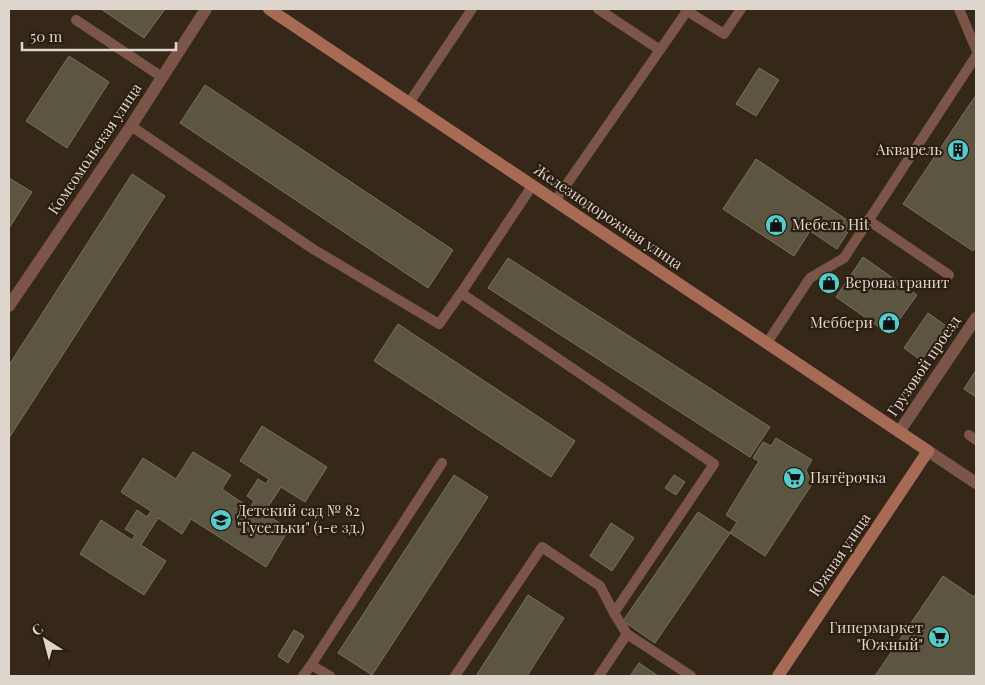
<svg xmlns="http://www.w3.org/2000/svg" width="985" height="685" font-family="'Playfair Display',serif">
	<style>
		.building { fill: #5c5541; stroke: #78715c }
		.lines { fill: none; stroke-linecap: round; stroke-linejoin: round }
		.lane { stroke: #7b5547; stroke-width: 10 }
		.street { stroke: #7b5547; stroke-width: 12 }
		.secondary { stroke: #a76b55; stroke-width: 12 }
		.labels { text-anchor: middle; stroke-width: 4.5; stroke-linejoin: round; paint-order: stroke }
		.street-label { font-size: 15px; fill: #ded5cc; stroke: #2b1e10 }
		.poi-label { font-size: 15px; fill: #ded5cc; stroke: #2b1e10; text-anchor: start }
	</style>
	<rect width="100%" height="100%" fill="#352819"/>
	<path class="building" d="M101 9H165L144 38Z
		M69 56 109 82 67 148 26 121Z
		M759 68 779 80 756 116 736 104Z
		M205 85 453 250 428 288 180 123Z
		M976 95V246L973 251 903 204Z
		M756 159 853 224 837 249 810 231 794 256 723 209Z
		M132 174 165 196 9 438V365Z
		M9 178 32 192 9 228Z
		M863 257 917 295 889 334 836 297Z
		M508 258 770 427 750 457 488 288Z
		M928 313 946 326 922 361 904 348Z
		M398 324 575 441 551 477 374 361Z
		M976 370V397L964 389Z
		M262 426 327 467 305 502 281 487 264 513 289 529 266 567 191 519 182 534 158 518 141 545 166 561 144 595 80 554 101 520 132 540 135 535 125 529 137 510 147 517 151 511 121 492 143 458 176 479 193 452 231 475 222 489 250 508 254 501 247 496 258 479 266 484 269 479 240 461Z
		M776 438 812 460 806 470 812 484 765 556 730 533 737 522 726 515 759 461 753 458 763 442 771 446Z
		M454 475 488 497 372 675 338 653Z
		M674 475 685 482 676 495 665 488Z
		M698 512 730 533 655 643 623 621Z
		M611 523 634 538 612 571 590 556Z
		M943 576 974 597 976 593V676H875Z
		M528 595 564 618 527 676H476Z
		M294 630 304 636 288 663 278 656Z
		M639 663 658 676H630Z"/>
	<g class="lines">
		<path class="lane" d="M598 9 660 50
			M959 9 976 49
			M687 11 724 34 741 9
			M76 20 162 77
			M409 103 472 9
			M131 126 313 249 439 324 461 293 714 464 614 613 627 634 599 676
			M555 201 687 11 685 9
			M868 220 949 275
			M461 293 532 186
			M767 343 810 278 844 258 976 56
			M969 435 976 440
			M627 634 691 676
			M311 665 442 463
			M303 676 311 665 330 676
			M455 676 542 547 600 586 614 613"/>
		<path class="street" d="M9 306 131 126 206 9
			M899 432 976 318
			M928 451 976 483"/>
		<path class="secondary" d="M269 9 928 451 778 676"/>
	</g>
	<defs>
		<g id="building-disc" transform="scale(1.125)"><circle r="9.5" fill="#53cdcb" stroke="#2b1e10"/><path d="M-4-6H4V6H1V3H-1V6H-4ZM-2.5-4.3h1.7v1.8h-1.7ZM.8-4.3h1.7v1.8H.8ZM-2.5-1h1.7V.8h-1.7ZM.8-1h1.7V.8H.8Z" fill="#111"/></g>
		<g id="shop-disc" transform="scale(1.125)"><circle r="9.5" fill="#53cdcb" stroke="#2b1e10"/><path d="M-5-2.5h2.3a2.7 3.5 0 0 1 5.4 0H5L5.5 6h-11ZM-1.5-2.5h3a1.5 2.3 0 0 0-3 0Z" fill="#111"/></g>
		<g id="supermarket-disc" transform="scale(1.125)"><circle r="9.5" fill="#53cdcb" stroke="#2b1e10"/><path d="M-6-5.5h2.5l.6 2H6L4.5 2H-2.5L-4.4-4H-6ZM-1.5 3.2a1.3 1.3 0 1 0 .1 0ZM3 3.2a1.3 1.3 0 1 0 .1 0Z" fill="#111"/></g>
		<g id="school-disc" transform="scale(1.125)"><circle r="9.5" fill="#53cdcb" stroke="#2b1e10"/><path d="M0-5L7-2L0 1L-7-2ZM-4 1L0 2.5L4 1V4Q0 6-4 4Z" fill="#111"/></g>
	</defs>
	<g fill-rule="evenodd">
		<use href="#building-disc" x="958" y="150"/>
		<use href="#shop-disc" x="776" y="225"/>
		<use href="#shop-disc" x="829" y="283"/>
		<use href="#shop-disc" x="889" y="323"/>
		<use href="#supermarket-disc" x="794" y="478"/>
		<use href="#school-disc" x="221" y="520"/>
		<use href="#supermarket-disc" x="939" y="637"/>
	</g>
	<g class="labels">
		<g class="street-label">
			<text transform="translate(95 149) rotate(-56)" y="5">Комсомольская улица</text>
			<text transform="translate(608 217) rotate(34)" y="5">Железнодорожная улица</text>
			<text transform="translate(924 366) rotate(-56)" y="5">Грузовой проезд</text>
			<text transform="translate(840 555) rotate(-56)" y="5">Южная улица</text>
		</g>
		<g class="poi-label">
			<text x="942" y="155" text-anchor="end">Акварель</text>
			<text x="792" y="230">Мебель Hit</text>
			<text x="845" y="288">Верона гранит</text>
			<text x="873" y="328" text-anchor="end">Меббери</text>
			<text x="810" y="483">Пятёрочка</text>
			<text x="237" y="516">Детский сад № 82<tspan x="237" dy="17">"Гусельки" (1-е зд.)</tspan></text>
			<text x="923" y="633" text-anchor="end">Гипермаркет<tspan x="923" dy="17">"Южный"</tspan></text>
		</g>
	</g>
	<rect width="985" height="685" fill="none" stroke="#ded5cc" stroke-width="20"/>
	<g transform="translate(45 640) rotate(324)" stroke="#2b1e10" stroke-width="4" paint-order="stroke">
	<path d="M0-4L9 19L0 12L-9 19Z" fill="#ded5cc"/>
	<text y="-8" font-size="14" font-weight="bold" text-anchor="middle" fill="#ded5cc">С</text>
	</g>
	<path d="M22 42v8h154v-8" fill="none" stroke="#ded5cc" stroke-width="2.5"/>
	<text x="30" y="42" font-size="15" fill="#ded5cc" stroke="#2b1e10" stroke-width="4" paint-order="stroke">50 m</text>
</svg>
